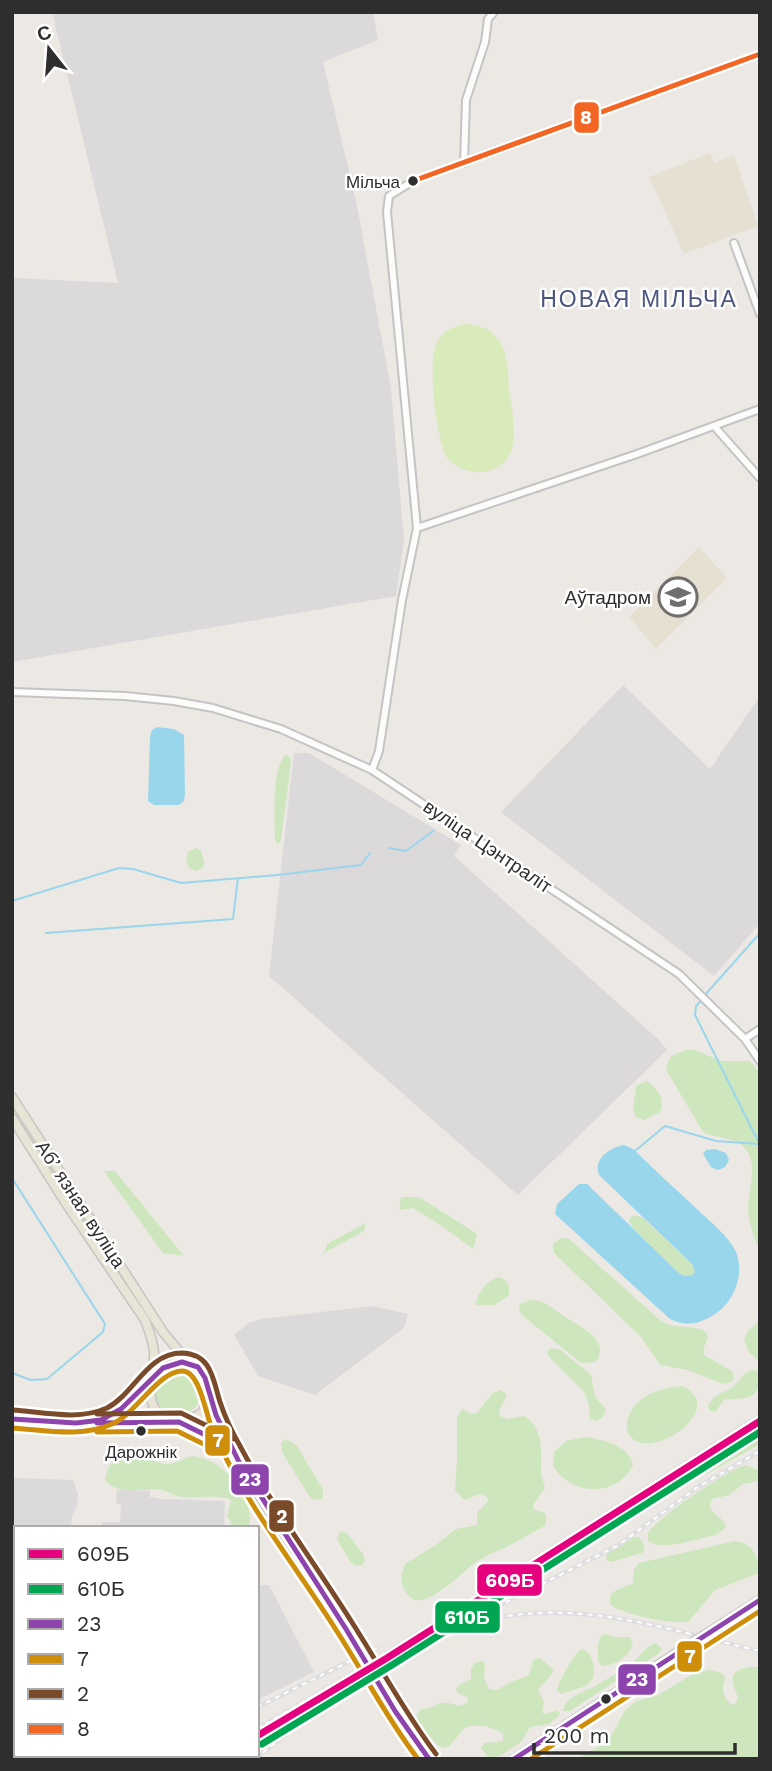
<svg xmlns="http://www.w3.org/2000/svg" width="772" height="1771" font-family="'Work Sans',sans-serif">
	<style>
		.industrial { fill: #dcd9db }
		.education { fill: #e6e0d3 }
		.green { fill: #cee6be }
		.pitch { fill: #d9eabb }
		.water { fill: #99d6ec }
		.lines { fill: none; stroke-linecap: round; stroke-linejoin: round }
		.stream { stroke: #99d6ec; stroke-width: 2 }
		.minor-casing { stroke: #c5c4c5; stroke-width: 10 }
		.major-casing { stroke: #c6c5c4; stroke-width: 11 }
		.minor { stroke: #fcfcfb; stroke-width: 6 }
		.major { stroke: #e8e4d6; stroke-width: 8 }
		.rail-casing { stroke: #dfdfe1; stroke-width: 4.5 }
		.rail { stroke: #fff; stroke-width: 2; stroke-dasharray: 5; stroke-linecap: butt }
		.major-bridge-casing { stroke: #c6c5c4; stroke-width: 11; stroke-linecap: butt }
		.major-bridge { stroke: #e8e4d6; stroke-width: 8 }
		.bus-1-casing { stroke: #fff; stroke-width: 10 }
		.bus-2-casing { stroke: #fff; stroke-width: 10 }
		.bus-3-casing { stroke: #fff; stroke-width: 10 }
		.bus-4-casing { stroke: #fff; stroke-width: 10 }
		.bus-1 { stroke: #8e44ad; stroke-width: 5 }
		.bus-2 { stroke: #cf8e09; stroke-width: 5 }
		.bus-3 { stroke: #7a4b2a; stroke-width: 5 }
		.bus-4 { stroke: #f26522; stroke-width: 5 }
		.rail-1-casing { stroke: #fff; stroke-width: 12 }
		.rail-2-casing { stroke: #fff; stroke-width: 12 }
		.rail-1 { stroke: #e5007d; stroke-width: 7 }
		.rail-2 { stroke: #00a651; stroke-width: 7 }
		.bus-dot { fill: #2e2e2e; stroke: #fff; stroke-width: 2.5 }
		.labels { text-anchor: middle; stroke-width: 5; stroke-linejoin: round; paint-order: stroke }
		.bus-label { font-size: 17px; fill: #2e2e2e; stroke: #fff; text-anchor: end }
		.poi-label { font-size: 19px; fill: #2e2e2e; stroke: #fff; text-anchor: end }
		.street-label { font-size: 19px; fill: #2e2e2e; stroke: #fff }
		.quarter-label { font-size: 23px; letter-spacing: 2px; fill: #4d5680; stroke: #fff }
		.line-badge { stroke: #fff; stroke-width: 2.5 }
		.badge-label { font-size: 19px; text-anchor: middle; font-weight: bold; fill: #fff }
	</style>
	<rect width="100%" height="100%" fill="#ece8e4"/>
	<path class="industrial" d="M52 12H373L378 40 323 62 356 201 391 388 404 541 396 596 12 662V278L118 283Z
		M623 685 710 769 760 696V923L714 976 501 812Z
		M294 753H309L461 845 454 856 659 1040 667 1050 518 1195 269 976Z
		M372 1306 408 1314 404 1328 315 1395 258 1376 234 1335 250 1322 262 1319Z
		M12 1478 73 1480 78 1494 77 1507 72 1515 71 1528H16V1755H121V1759H12Z
		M117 1490 150 1491V1497L160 1499 225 1501 224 1528H102V1522H120L121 1504H116Z
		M257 1585H269L314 1672 257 1700Z"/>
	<path class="education" d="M710 153 715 163 734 155 758 226 684 254 649 177Z
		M699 547 727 578 656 649 629 617Z"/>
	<path class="green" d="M285 755 289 756 291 762 281 841 277 844 275 839C275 817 271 773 285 755Z
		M196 848 201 851 204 863 203 868 196 871 189 868 186 860 188 852Z
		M686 1050H695L721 1061H750L760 1073V1250C753 1237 749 1223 748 1209 748 1189 760 1161 743 1146 731 1136 715 1139 703 1132L668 1073 666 1066 671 1056Z
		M646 1081C658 1088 665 1099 660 1112L644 1120 636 1117 633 1109 636 1086Z
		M12 1106 153 1322 151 1324 84 1223 12 1110Z
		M104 1171H115L184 1256 163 1253Z
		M401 1197H419L477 1234 473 1249 442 1226 413 1208 399 1210Z
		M635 1215 643 1218 692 1264 695 1272 692 1275 684 1276 679 1273 632 1227 629 1219Z
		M366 1223 364 1231 324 1253 327 1244Z
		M562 1238 569 1239 660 1320C676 1331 691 1323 706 1332L708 1339 704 1347V1355L732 1371 734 1379 732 1382 723 1384 688 1370 660 1365 641 1337 554 1253 553 1244Z
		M499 1277C508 1280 511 1287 508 1296L494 1305H477L476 1302C479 1291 488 1280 499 1277Z
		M531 1300C545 1300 550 1307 561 1314 574 1324 614 1339 595 1362L582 1363 576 1359 522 1315 519 1309 520 1304Z
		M760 1321V1362L749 1352 744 1339 747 1332Z
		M551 1348 561 1350 591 1375 595 1397 606 1409 602 1418 596 1421 590 1419 589 1404 584 1392 549 1357 547 1352Z
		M155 1392a23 23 0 1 1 46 0a23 23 0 1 1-46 0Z
		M752 1370 760 1371C760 1402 749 1397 724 1400L716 1411H710L708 1406C715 1392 725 1394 735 1385 741 1379 743 1373 752 1370Z
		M682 1386C724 1405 669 1449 642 1443 615 1436 629 1406 645 1397 656 1390 670 1387 682 1386Z
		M500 1390 507 1395 499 1411 500 1416 508 1419 524 1416C544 1428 541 1451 541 1472 541 1477 544 1482 545 1488L533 1505 534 1509 546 1514V1524C541 1530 535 1530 528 1535 513 1545 495 1551 479 1560 463 1569 420 1621 405 1591 400 1582 401 1573 405 1564L437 1544 456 1529 477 1525V1513L488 1501 487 1497 480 1494 464 1500 455 1490 457 1460V1417L462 1409 471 1414 477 1413 493 1393Z
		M760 1431V1444L707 1474H699L702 1467Z
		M584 1437C601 1439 630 1445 633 1465 617 1498 571 1496 553 1466L554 1452 566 1441Z
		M287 1439 297 1446 323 1490V1497L320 1500 312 1499 309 1496 282 1452 281 1442Z
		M192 1456C223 1458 256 1497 249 1528H231V1521L227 1517 231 1500C214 1493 200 1499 182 1497 173 1496 164 1488 156 1489 141 1490 114 1495 105 1479L109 1466 116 1461 144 1458 168 1465Z
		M746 1465 760 1471V1481L743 1484 729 1495 712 1499 709 1505C712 1515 724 1517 726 1527L716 1535C699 1538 662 1552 648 1541V1533C656 1519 730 1468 746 1465Z
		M340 1532 347 1533 363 1554 365 1561 362 1565 356 1566 351 1563 337 1539Z
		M634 1537H639L644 1545V1552L612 1562 606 1560 607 1554Z
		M735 1541C751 1542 762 1559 757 1574L715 1590 689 1621C675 1626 622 1614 611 1605 606 1588 623 1590 633 1583L634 1570 639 1563Z
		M606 1634 615 1637H629L633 1644C628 1658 616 1665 602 1666L598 1661V1646L601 1635Z
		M656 1643 662 1649 658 1654 570 1711H563C564 1696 586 1692 597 1685 608 1678 620 1672 631 1664 640 1657 645 1646 656 1643Z
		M581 1649C593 1651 595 1667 593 1678L586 1686 561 1694 557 1691C557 1684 575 1653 581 1649Z
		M539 1658 551 1667 554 1671 538 1690 544 1702 542 1713 547 1714 556 1710 560 1713 559 1716 549 1724 530 1727 521 1742 500 1756 489 1758 481 1748 485 1743 503 1741V1734C492 1726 477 1723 464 1728L450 1746 444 1748C434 1745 407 1719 421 1710 424 1708 429 1708 432 1707 444 1701 446 1702 459 1706L468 1703V1698L458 1693 456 1689 459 1685 471 1679C471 1670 469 1664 481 1661L485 1664 484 1678 489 1689 496 1690C502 1688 506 1684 511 1682 529 1675 529 1680 533 1660Z
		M751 1667H760V1759H577L608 1742 624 1712 634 1702 658 1695 693 1674 710 1670 722 1673 725 1678C722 1690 722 1692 729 1703L735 1705 738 1697C729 1679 729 1670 751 1667Z"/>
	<path class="pitch" d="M464 324C479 325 492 328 500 342 508 354 508 374 509 389 513 418 526 467 482 472 470 473 456 468 448 459 436 443 426 356 438 340 444 330 454 327 464 324Z"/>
	<path class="water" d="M157 727 174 729 184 735 185 794 184 801 179 805H154L148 801 150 737 152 730Z
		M624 1145 633 1149C654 1169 675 1189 696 1208 710 1222 728 1235 736 1252 745 1274 734 1302 715 1314 700 1324 686 1327 670 1319L555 1214 557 1204 579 1184H587L679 1273 684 1276 692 1275 695 1272 692 1264 599 1175C593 1159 609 1148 624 1145Z
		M715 1149 726 1153 729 1160 725 1167 718 1170 711 1167 703 1154 706 1150Z"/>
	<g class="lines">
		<path class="stream" d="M389 848 406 851 433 831
			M12 901 119 868 133 869 181 883 277 875 361 865 370 853
			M46 933 233 919 238 878
			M705 995 760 933
			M702 1000 696 1006 695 1015 760 1145
			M635 1151 665 1126 716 1141 758 1144
			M12 1178 105 1324 103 1332 47 1379 31 1380 12 1373"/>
		<g class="minor-casing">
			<path id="minor" d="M464 163 466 100 485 42 488 19 494 12
				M734 243 760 314
				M714 426 760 478
				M417 528 637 454 760 409
				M12 692 125 696 174 701 213 708 281 729 372 770 679 974 745 1039 760 1061
				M372 770 379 751 402 600 417 528 387 212 389 196 413 181 760 54
				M745 1039 760 1029
				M12 1419 88 1423"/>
		</g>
		<g class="major-casing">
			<path id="major" d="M12 1097 163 1332 179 1351 205 1376 213 1408 230 1447 278 1526 347 1631
				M12 1118 67 1205 145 1320C149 1331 153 1340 154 1352 155 1380 137 1409 174 1422
				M94 1421C104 1418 112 1416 120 1410 144 1391 158 1355 192 1365
				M179 1422 230 1447
				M88 1423 187 1421 202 1413 209 1398
				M719 1626 760 1600
				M384 1696 408 1733 429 1759
				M412 1742 418 1759
				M514 1759 687 1646"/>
		</g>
		<use href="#minor" class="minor"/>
		<use href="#major" class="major"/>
		<g class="rail-casing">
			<path id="rail" d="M479 1616 617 1546 698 1487 760 1451
				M396 1658C423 1644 450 1630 480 1622 575 1596 667 1630 760 1651
				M257 1707 377 1648
				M257 1729 385 1654 760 1415
				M12 1741H16
				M12 1753H16
				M50 1755H75
				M112 1759 126 1755
				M209 1759 214 1755
				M255 1759 326 1703 372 1673"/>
		</g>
		<use href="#rail" class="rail"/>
		<g class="major-bridge-casing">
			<path id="major-bridge" d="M347 1631 384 1696
				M687 1646 719 1626"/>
		</g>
		<use href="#major-bridge" class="major-bridge"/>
		<g class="bus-1-casing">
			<path id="bus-1" d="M12 1419 76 1423 101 1420 121 1409 163 1368 182 1362 198 1367 205 1378 216 1415 239 1462 346 1629 395 1711 429 1759
				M97 1423 179 1422 230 1447
				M514 1759 760 1600"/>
		</g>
		<g class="bus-2-casing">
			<path id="bus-2" d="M12 1428C45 1430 81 1438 112 1424 136 1414 159 1370 183 1371 200 1372 206 1415 212 1429 244 1502 296 1566 338 1633 365 1675 387 1719 418 1759
				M97 1432 177 1431 226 1455
				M531 1759 760 1611"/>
		</g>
		<g class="bus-3-casing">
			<path id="bus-3" d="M13 1410C42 1412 79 1421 107 1408 134 1394 147 1353 182 1353 212 1354 213 1380 220 1402 225 1417 232 1432 240 1446 273 1508 316 1565 353 1624 381 1668 405 1713 436 1754
				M97 1414 181 1413 234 1439"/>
		</g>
		<g class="bus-4-casing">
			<path id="bus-4" d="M413 181 760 54"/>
		</g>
		<use href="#bus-1" class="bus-1"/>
		<use href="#bus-2" class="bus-2"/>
		<use href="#bus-3" class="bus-3"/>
		<use href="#bus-4" class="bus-4"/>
		<g class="rail-1-casing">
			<path id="rail-1" d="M257 1736 387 1658 760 1421"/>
		</g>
		<g class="rail-2-casing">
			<path id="rail-2" d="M262 1744 392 1665 760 1432"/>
		</g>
		<use href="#rail-1" class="rail-1"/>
		<use href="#rail-2" class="rail-2"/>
	</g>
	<defs>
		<g id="school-ring" transform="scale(2.0125)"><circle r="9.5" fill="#fff" stroke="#706f6e" stroke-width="1.5"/><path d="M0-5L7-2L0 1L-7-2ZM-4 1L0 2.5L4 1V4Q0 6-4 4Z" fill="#706f6e"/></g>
	</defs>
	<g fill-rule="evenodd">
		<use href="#school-ring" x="678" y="597"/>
	</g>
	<g class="bus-dot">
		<circle cx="413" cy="181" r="6"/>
		<circle cx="141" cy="1431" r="6"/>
		<circle cx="606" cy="1699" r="6"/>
	</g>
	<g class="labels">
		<g class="bus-label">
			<text x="400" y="188">Мільча</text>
			<text x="141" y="1458" text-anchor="middle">Дарожнік</text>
		</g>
		<g class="poi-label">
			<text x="651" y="604">Аўтадром</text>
		</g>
		<g class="street-label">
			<text transform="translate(488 846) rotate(34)" y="7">вуліца Цэнтраліт</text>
			<text transform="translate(81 1204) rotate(57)" y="7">Абʼязная вуліца</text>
		</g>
		<g class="quarter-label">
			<text x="639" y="307">НОВАЯ МІЛЬЧА</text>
		</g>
	</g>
	<g class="line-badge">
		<rect x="573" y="101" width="27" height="33" rx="7" fill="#f26522"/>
		<rect x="204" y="1424" width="27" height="33" rx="7" fill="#cf8e09"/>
		<rect x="230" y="1463" width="40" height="33" rx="7" fill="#8e44ad"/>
		<rect x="268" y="1499" width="27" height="34" rx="7" fill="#7a4b2a"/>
		<rect x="476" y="1563" width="67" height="34" rx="7" fill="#e5007d"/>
		<rect x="434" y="1600" width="67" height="34" rx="7" fill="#00a651"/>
		<rect x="676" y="1640" width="27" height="33" rx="7" fill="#cf8e09"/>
		<rect x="617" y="1663" width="40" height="33" rx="7" fill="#8e44ad"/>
	</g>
	<g class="badge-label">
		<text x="586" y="124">8</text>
		<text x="218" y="1447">7</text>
		<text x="250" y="1486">23</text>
		<text x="282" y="1523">2</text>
		<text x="510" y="1587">609Б</text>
		<text x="467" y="1624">610Б</text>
		<text x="690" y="1663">7</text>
		<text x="637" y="1686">23</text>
	</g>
	<rect width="772" height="1771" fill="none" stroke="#2e2e2e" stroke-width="28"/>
	<rect x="14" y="1526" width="245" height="231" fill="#ffffff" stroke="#ababab" stroke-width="2"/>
	<rect x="28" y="1549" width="35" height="10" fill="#e5007d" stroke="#ababab" stroke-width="2"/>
	<text x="77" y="1561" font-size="21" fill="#2e2e2e">609Б</text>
	<rect x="28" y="1584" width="35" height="10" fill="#00a651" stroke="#ababab" stroke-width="2"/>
	<text x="77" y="1596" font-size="21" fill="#2e2e2e">610Б</text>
	<rect x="28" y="1619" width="35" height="10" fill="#8e44ad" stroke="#ababab" stroke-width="2"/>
	<text x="77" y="1631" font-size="21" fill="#2e2e2e">23</text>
	<rect x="28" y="1654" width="35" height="10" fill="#cf8e09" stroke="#ababab" stroke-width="2"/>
	<text x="77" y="1666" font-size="21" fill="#2e2e2e">7</text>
	<rect x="28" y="1689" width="35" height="10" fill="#7a4b2a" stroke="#ababab" stroke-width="2"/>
	<text x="77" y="1701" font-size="21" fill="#2e2e2e">2</text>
	<rect x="28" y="1724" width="35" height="10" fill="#f26522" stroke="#ababab" stroke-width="2"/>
	<text x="77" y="1736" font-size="21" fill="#2e2e2e">8</text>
	<g transform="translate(49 49) rotate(343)" stroke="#ffffff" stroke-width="5" paint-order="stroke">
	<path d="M0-5L12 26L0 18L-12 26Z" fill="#2e2e2e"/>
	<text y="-10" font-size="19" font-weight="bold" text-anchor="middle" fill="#2e2e2e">С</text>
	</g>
	<path d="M534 1743v10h201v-10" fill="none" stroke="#2e2e2e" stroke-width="3.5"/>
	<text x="544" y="1743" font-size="21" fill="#2e2e2e" stroke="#ffffff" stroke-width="5" paint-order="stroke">200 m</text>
</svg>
